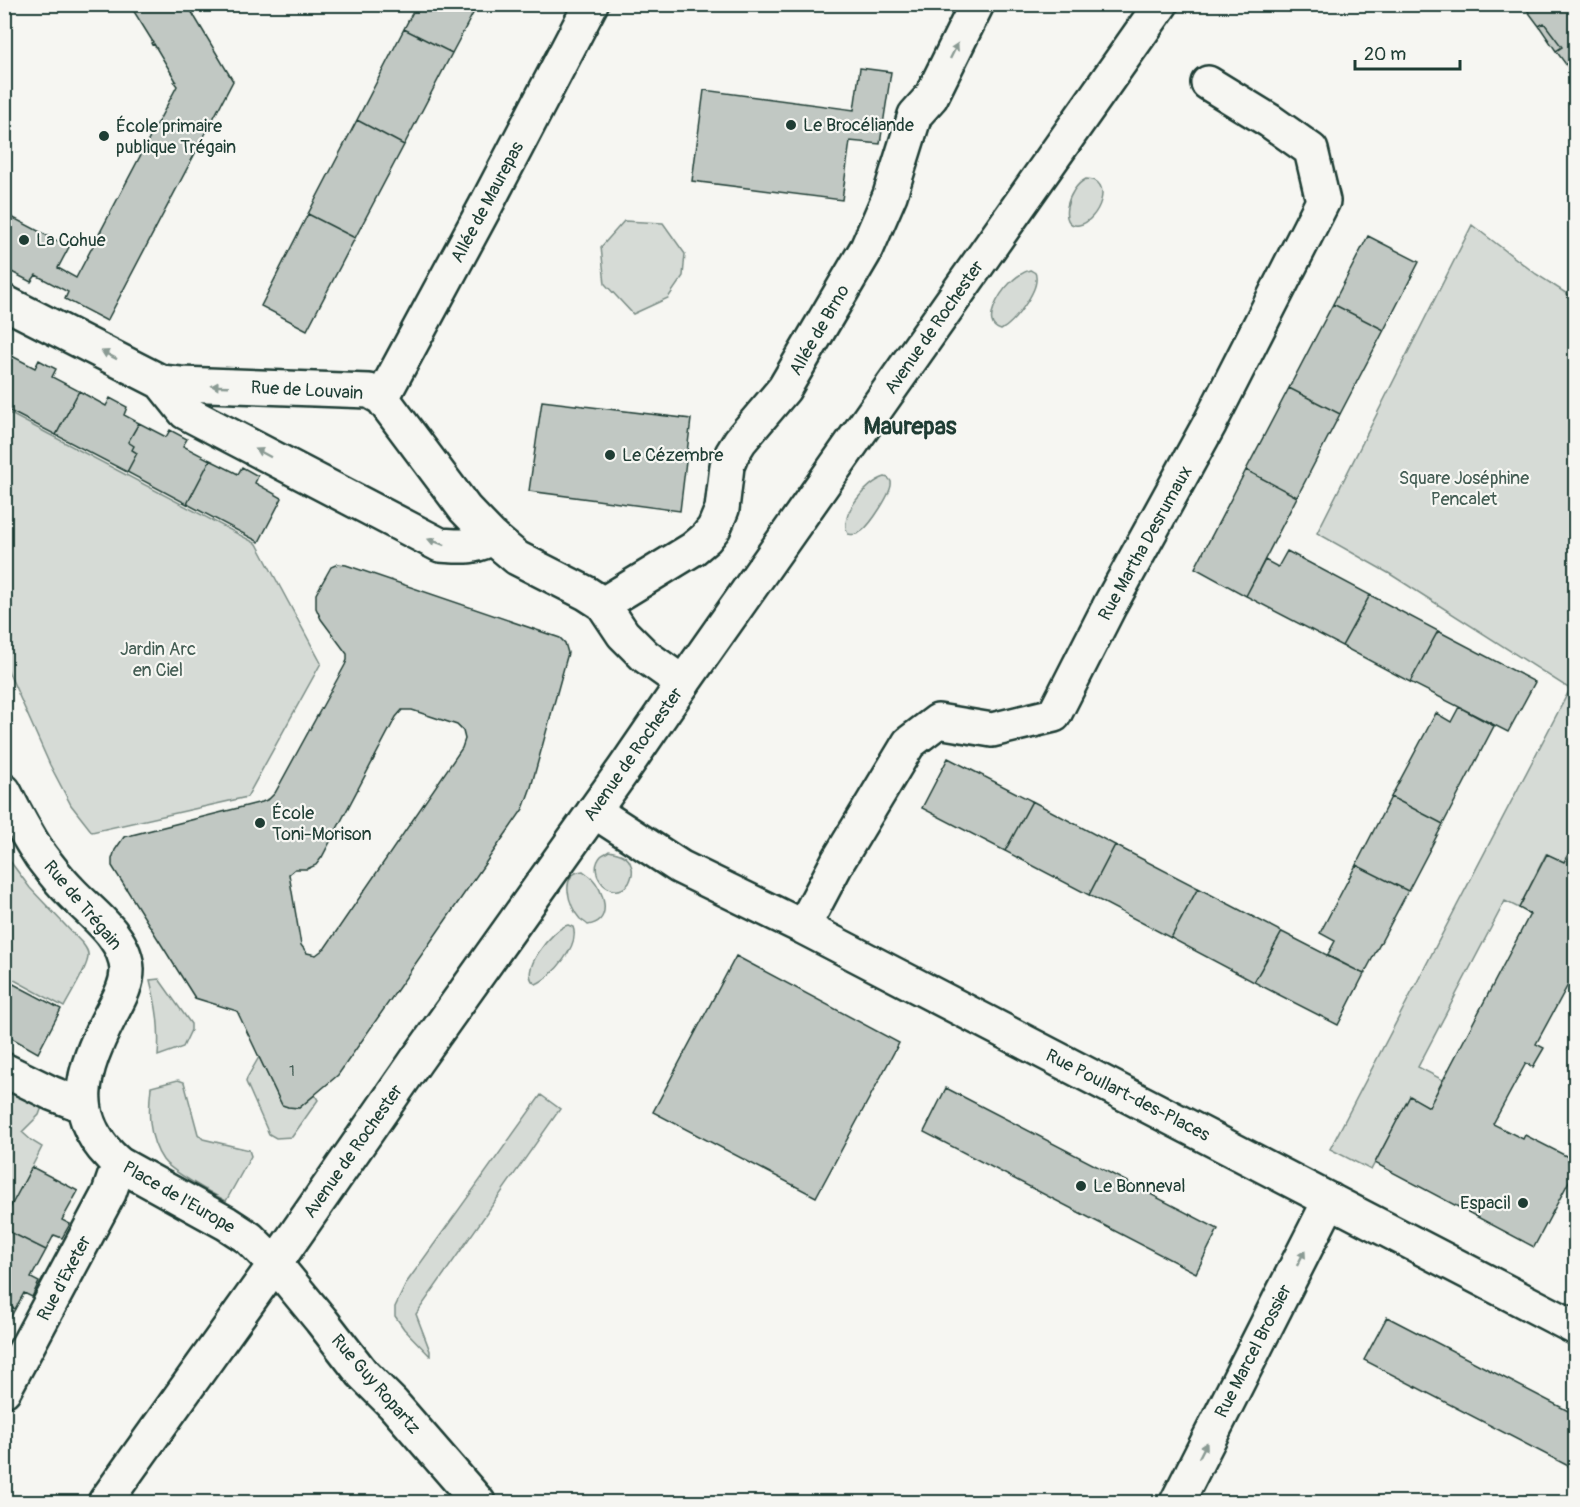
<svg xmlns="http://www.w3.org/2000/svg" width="1580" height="1507" font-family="Pangolin,sans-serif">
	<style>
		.green { fill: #d6dbd6; stroke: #7a8c85; stroke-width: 1.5 }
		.building { fill: #c1c8c3; stroke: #1f3d34; stroke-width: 1.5; fill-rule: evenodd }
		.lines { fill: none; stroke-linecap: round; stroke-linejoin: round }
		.street-casing { stroke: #1f3d34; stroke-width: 38 }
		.secondary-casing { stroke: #1f3d34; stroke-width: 38 }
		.primary-casing { stroke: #1f3d34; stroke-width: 38 }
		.street { stroke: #f6f6f2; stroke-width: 33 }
		.secondary { stroke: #f6f6f2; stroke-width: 33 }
		.primary { stroke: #f6f6f2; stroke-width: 33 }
		.oneway { fill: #8a9a93 }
		.poi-dot { fill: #1f3d34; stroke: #f6f6f2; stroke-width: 2 }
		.labels { text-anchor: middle; stroke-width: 4.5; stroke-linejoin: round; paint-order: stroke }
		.number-label { font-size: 15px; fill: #486058 }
		.poi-label { font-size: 18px; fill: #1f3d34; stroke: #f6f6f2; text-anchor: start }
		.street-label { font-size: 18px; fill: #1f3d34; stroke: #f6f6f2 }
		.park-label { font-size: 18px; fill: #445d54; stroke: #f6f6f2 }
		.district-label { font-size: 24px; font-weight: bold; fill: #1f3d34; stroke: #f6f6f2 }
	</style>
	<rect width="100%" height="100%" fill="#f6f6f2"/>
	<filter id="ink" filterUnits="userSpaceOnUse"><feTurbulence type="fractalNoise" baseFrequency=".0167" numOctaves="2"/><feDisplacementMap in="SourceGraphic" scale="12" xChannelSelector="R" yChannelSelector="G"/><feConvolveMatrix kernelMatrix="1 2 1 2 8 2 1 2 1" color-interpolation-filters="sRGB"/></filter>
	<g filter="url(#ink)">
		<path class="green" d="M1086 179C1116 179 1098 222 1079 225 1057 228 1067 188 1086 179Z
			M624 221 663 223 685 254 683 276 668 298 633 314 605 284 601 247Z
			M1472 225 1536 274 1575 299V844L1574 843 1564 862 1546 854 1519 908 1505 901 1418 1067 1443 1080 1429 1107 1410 1097 1371 1170 1330 1149 1570 689 1390 574 1317 533Z
			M1030 270C1034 272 1036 272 1036 277 1038 292 1013 324 1001 330 979 324 1001 292 1010 283 1016 277 1023 272 1030 270Z
			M5 411 257 544 321 663 247 797 92 832 71 805 50 765 5 664Z
			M885 477 888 478C889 479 891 480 891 482 893 492 870 525 862 531 857 535 854 535 848 534 838 515 867 482 885 477Z
			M609 851C619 853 628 855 631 865 634 871 632 877 629 883 613 904 585 874 601 856 603 854 607 853 609 851Z
			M4 853 30 888 83 944C86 948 89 952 88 957 87 969 70 995 64 1007L5 975Z
			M583 871C584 872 590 876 591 877 604 890 614 921 588 925 586 923 583 921 580 919 569 907 558 873 583 871Z
			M568 925 573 927C580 945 553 977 536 984 516 974 553 928 568 925Z
			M159 979 191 1024V1030L183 1047 158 1056C160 1027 157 1008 150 980Z
			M259 1057 282 1105 288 1107 299 1108 315 1095 318 1100 292 1137 276 1138 269 1134 246 1082 247 1078Z
			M178 1080 184 1082 198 1134 203 1139 249 1150 251 1156 226 1201C213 1194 171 1171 163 1160 148 1138 148 1112 151 1087Z
			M4 1084 43 1104 39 1115 22 1132 32 1141 42 1147 5 1219Z
			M541 1095 560 1109 416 1314 430 1351V1356L404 1329 395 1316V1307L407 1282Z"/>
		<path class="building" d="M187 4 233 81 107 321 65 299 68 292 36 275 31 282 4 268V213L69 247 58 268 76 278 177 86 174 82 176 81 154 44 152 45 151 43 153 42 130 5 128 6 127 5Z
			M417 4H478L452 53 404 29Z
			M1536 4H1576V78L1556 51 1562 47 1544 23 1539 26 1527 10Z
			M1544 23 1562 47 1556 51 1539 26Z
			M404 29 452 53 404 145 357 120Z
			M860 68 891 72 880 144 850 141 842 200 692 181 704 90 854 110Z
			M357 120 404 145 355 238 308 214Z
			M308 214 355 238 307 330 261 306Z
			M1368 236 1419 262 1384 330 1333 304Z
			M1333 304 1384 330 1340 414 1289 388Z
			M8 354 35 368 39 360 48 365 56 369 52 377 79 391 56 435 4 408V360Z
			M1289 388 1340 414 1297 497 1246 470Z
			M79 391 106 406 110 398 127 407 124 415 139 423 128 442 134 446 132 450 137 453 127 472 56 435Z
			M542 401 691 419 680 511 529 491Z
			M139 423 166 437 170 430 187 439 183 446 210 460 187 504 127 472 137 453 132 450 134 446 128 442Z
			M210 460 238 474 242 467 258 476 255 483 282 498 259 542 187 504Z
			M1246 470 1297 497 1246 596 1195 568Z
			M1287 551 1370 595 1342 646 1246 596 1265 560 1278 567Z
			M338 564 346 565 560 638 565 643 568 653 531 787 523 809 338 1075 299 1108 288 1107 282 1105 237 1011 195 998 112 866V859L115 850 124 837 262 802 269 799 275 793 345 665 347 660V654L321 619 316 608V594L331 567ZM402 710H412L457 725 463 731 465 739 462 748 325 948 316 955 307 953 301 945 289 874 295 869H307L316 865 322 857 396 717Z
			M1370 595 1438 631 1410 682 1342 646Z
			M1438 631 1535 682 1508 732 1410 682Z
			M1459 707 1494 726 1443 824 1391 797 1436 713 1451 722Z
			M948 758 1032 801 1005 851 922 808Z
			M1391 797 1443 824 1408 891 1356 865Z
			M1032 801 1115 845 1089 895 1005 851Z
			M1574 843 1576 844V970L1536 1044 1544 1048 1533 1067 1526 1063 1493 1124 1523 1139 1525 1135 1576 1161V1168L1534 1247 1375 1163 1410 1096 1429 1107 1530 914 1519 908 1547 854 1564 862Z
			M1115 845 1198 888 1171 938 1089 895Z
			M1356 865 1408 891 1364 974 1327 956 1335 941 1320 933Z
			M1198 888 1282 932 1254 982 1171 938Z
			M1282 932 1364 974 1338 1025 1254 982Z
			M736 956 899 1043 816 1197 653 1112Z
			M4 979 61 1009 38 1053 10 1037 4 1045Z
			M946 1088 1218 1229 1196 1273 924 1132Z
			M32 1167 78 1191 62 1220 70 1224 62 1238 54 1235 46 1250 4 1229V1219Z
			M4 1229 46 1250 31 1278 39 1282 32 1297 24 1293 15 1309 4 1304Z
			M4 1304 15 1309 4 1329Z
			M1387 1317 1576 1415V1470L1364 1360Z"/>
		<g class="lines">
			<g class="street-casing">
				<path id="street" d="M4 302 161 382 180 384 369 391 382 398 465 509 492 537 517 558 586 593 603 604 623 634 645 656 683 683
					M161 382 185 412 440 545C459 546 476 549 492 537
					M382 398 485 207 591 4
					M603 604 693 549 706 538 714 528 722 509 727 466 732 454 740 441 784 389 867 248 890 195 915 115 931 97 977 4
					M594 811 680 867 803 927 1576 1328
					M803 927 838 861 909 743 938 721 992 730 1054 715 1110 605 1210 423 1323 201 1311 150 1270 121 1208 83
					M4 1070 51 1093 84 1106
					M4 1390 109 1193 119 1164
					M1177 1502 1330 1200"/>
			</g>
			<g class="secondary-casing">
				<path id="secondary" d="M4 791C15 813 27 835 40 855 49 867 59 880 69 890 90 913 126 936 127 970 127 987 117 1002 110 1016 82 1071 65 1118 119 1164L226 1223 249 1238 275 1264 321 1320 362 1373 393 1404 478 1502"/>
			</g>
			<g class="primary-casing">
				<path id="primary" d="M105 1502 275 1264 416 1061 624 769 683 683 1161 4"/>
			</g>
			<use href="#street" class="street"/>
			<use href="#secondary" class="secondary"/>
			<use href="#primary" class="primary"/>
		</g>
		<defs><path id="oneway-solid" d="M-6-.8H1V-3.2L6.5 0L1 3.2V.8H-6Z" transform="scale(1.5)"/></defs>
		<g class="oneway">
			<use href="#oneway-solid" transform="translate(954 51) rotate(-64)"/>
			<use href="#oneway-solid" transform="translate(109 355) rotate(-153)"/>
			<use href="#oneway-solid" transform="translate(220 386) rotate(-178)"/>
			<use href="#oneway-solid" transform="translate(263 453) rotate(-152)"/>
			<use href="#oneway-solid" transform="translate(436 542) rotate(-160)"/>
			<use href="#oneway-solid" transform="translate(1301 1258) rotate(-63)"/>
			<use href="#oneway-solid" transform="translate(1203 1450) rotate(-63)"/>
		</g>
	</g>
	<g class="poi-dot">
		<circle cx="791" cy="125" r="6"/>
		<circle cx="104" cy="136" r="6"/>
		<circle cx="24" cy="240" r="6"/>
		<circle cx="610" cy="455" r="6"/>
		<circle cx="260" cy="823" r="6"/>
		<circle cx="1081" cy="1186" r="6"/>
		<circle cx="1523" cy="1203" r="6"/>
	</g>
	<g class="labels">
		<g class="number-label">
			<text x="292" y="1076">1</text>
		</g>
		<g class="poi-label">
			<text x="803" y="131">Le Brocéliande</text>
			<text x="116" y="132">École primaire<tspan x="116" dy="21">publique Trégain</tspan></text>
			<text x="36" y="246">La Cohue</text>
			<text x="622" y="461">Le Cézembre</text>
			<text x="272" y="819">École<tspan x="272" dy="21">Toni-Morison</tspan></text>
			<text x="1093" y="1192">Le Bonneval</text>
			<text x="1511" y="1209" text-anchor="end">Espacil</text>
		</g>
		<g class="street-label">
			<text transform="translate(487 202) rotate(-62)" y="6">Allée de Maurepas</text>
			<text transform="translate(934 327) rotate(-55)" y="6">Avenue de Rochester</text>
			<text transform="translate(819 330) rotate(-60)" y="6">Allée de Brno</text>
			<text transform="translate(307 390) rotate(3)" y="6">Rue de Louvain</text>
			<text transform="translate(1145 543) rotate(-61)" y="6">Rue Martha Desrumaux</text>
			<text transform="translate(633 754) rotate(-55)" y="6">Avenue de Rochester</text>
			<text transform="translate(83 905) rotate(50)" y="6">Rue de Trégain</text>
			<text transform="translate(1128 1095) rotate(27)" y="6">Rue Poullart-des-Places</text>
			<text transform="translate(353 1151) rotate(-55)" y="6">Avenue de Rochester</text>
			<text transform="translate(179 1197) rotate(30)" y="6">Place de l'Europe</text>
			<text transform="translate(64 1278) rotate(-62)" y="6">Rue d'Exeter</text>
			<text transform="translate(1253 1351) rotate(-63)" y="6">Rue Marcel Brossier</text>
			<text transform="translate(376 1384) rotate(49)" y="6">Rue Guy Ropartz</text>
		</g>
		<g class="park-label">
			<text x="1464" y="484">Square Joséphine<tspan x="1464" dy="21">Pencalet</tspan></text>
			<text x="158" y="655">Jardin Arc<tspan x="158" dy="21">en Ciel</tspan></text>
		</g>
		<g class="district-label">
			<text x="910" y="434">Maurepas</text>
		</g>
	</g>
	<rect width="1580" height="1507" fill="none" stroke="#f6f6f2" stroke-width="24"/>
	<rect x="12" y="12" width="1556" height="1483" fill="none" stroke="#1f3d34" stroke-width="2" filter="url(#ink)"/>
	<path d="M1355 60v9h105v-9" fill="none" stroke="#1f3d34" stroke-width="3"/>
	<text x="1364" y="60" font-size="18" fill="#1f3d34" stroke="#f6f6f2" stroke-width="4.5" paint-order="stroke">20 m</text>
</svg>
